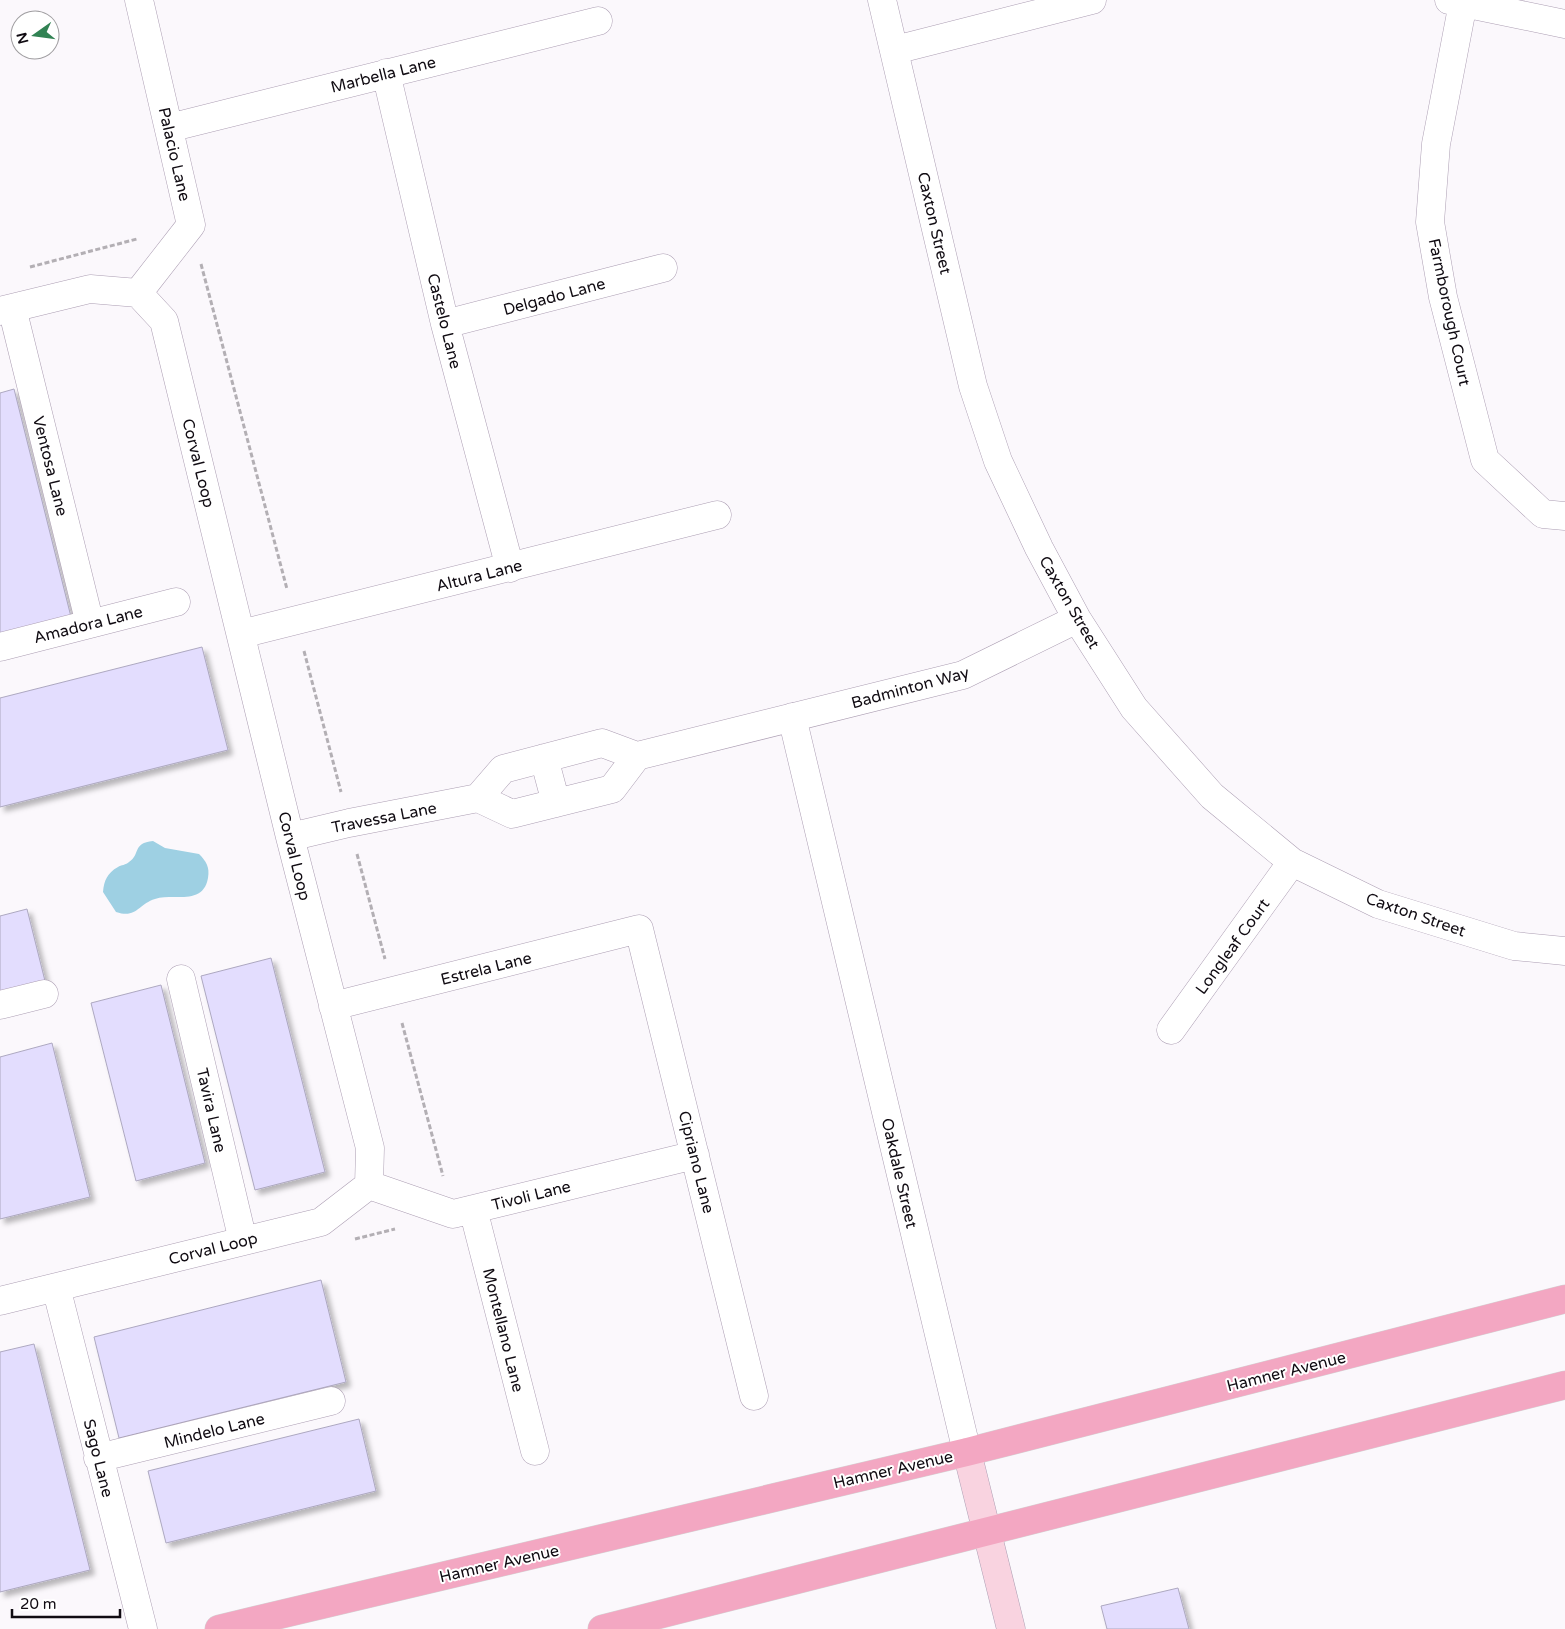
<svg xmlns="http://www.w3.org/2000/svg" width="1565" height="1629" font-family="'Varela Round',sans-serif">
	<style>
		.water { fill: #9ed0e3 }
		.building { fill: #e3ddfe; stroke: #ada8c0; filter: url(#shadow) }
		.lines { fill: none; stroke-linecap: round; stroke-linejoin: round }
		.street-casing { stroke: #ac9eb3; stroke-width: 29 }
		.secondary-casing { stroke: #ac9eb3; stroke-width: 29 }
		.primary-casing { stroke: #d4d3d4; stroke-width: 29 }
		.path { stroke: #b3afb4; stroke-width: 3; stroke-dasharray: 5 2.5; stroke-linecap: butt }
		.street { stroke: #fff; stroke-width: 28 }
		.secondary { stroke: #f9d3e0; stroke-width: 28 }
		.primary { stroke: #f3a7c2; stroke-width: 28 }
		.labels { text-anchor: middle; stroke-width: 4; stroke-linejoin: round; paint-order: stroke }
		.street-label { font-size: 16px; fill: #100b12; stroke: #fff }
	</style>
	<defs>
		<filter id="shadow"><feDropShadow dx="4.5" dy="4.5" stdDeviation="2.5" flood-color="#0004"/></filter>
	</defs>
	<rect width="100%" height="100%" fill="#fbf8fc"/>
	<path class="water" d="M153 841 165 848 199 854C206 861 210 867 208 878 203 906 174 893 155 899 138 904 137 919 116 912L103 892C104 881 107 873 118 867 121 865 126 865 129 862 141 854 132 843 153 841Z"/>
	<path class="building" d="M14 389 71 617 0 634V393Z
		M202 647 228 750 0 807V698Z
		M27 909 45 981 0 993V916Z
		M271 958 325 1172 255 1190 201 976Z
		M161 985 205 1163 136 1181 91 1003Z
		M52 1043 90 1197 0 1219V1057Z
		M321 1280 346 1382 119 1438 94 1337Z
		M34 1344 90 1570 0 1592V1352Z
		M359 1419 376 1491 166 1543 148 1471Z
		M1178 1588 1189 1629H1107L1101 1606Z"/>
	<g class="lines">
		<g class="street-casing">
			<path id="street" d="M882 0 973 386 998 461 1039 548 1077 619 1134 708 1212 796 1292 862 1378 904 1514 946 1565 951
				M1449 0 1565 24
				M1463 3 1436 144 1430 222 1443 297 1485 460 1543 514 1565 516
				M895 50 1092 0
				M386 73 445 324 510 568
				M169 128 598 21
				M138 293 191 225 139 0
				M12 308 90 624
				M0 311 90 289 138 293 164 321 290 837 370 1148 369 1185
				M445 324 663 268
				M241 634 717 515
				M0 647 176 602
				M792 717 967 1452
				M544 758 556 803
				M478 798 503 769 602 743 637 756 963 675 1077 619
				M290 837 349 823 478 798 512 814 612 789 637 756
				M181 979 243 1241
				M0 1005 44 994
				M333 1006 639 929 754 1396
				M1171 1030 1292 862
				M369 1185 453 1214 695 1155
				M473 1209 535 1451
				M56 1287 143 1629
				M0 1301 321 1222 369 1185
				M98 1458 331 1401"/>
		</g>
		<g class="secondary-casing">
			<path id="secondary" d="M967 1452 1011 1629"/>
		</g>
		<g class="primary-casing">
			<path id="primary" d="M219 1629 967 1452 1565 1299
				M602 1629 1565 1385"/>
		</g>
		<path class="path" d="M201 264 287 589
			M30 267 137 239
			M304 651 341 792
			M357 854 385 959
			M402 1023 443 1176
			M355 1239 395 1229"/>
		<use href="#street" class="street"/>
		<use href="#secondary" class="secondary"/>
		<use href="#primary" class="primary"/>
	</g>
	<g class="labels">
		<g class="street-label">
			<text transform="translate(383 74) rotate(-14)" y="6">Marbella Lane</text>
			<text transform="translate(175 154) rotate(77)" y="6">Palacio Lane</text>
			<text transform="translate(935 223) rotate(77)" y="6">Caxton Street</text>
			<text transform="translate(554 296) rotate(-15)" y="6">Delgado Lane</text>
			<text transform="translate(1450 312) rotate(78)" y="6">Farmborough Court</text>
			<text transform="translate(445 321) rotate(76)" y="6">Castelo Lane</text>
			<text transform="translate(199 463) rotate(76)" y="6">Corval Loop</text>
			<text transform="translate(51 466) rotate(76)" y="6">Ventosa Lane</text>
			<text transform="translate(479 575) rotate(-14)" y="6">Altura Lane</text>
			<text transform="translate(1070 602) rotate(60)" y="6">Caxton Street</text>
			<text transform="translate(88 624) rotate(-14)" y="6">Amadora Lane</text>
			<text transform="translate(910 687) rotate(-15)" y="6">Badminton Way</text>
			<text transform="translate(384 817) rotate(-11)" y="6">Travessa Lane</text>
			<text transform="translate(295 856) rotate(76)" y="6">Corval Loop</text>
			<text transform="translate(1416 914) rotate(19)" y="6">Caxton Street</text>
			<text transform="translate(1232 946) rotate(-54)" y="6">Longleaf Court</text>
			<text transform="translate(486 968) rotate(-14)" y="6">Estrela Lane</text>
			<text transform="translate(212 1110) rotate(77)" y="6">Tavira Lane</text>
			<text transform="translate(697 1162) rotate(76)" y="6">Cipriano Lane</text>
			<text transform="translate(900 1173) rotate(77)" y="6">Oakdale Street</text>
			<text transform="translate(531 1195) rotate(-14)" y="6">Tivoli Lane</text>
			<text transform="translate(213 1248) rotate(-14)" y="6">Corval Loop</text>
			<text transform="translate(504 1330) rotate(76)" y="6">Montellano Lane</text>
			<text transform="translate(1286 1371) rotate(-14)" y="6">Hamner Avenue</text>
			<text transform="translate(214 1430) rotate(-14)" y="6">Mindelo Lane</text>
			<text transform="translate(99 1458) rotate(76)" y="6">Sago Lane</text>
			<text transform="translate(893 1469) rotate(-13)" y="6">Hamner Avenue</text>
			<text transform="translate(499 1563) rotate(-13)" y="6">Hamner Avenue</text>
		</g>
	</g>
	<g transform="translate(35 35) rotate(256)"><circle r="24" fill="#ffffff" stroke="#9f9da0"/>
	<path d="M0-4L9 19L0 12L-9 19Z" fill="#318253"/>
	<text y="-8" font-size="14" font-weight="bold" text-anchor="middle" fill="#100b12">N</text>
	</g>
	<path d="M12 1609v8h108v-8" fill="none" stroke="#100b12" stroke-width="2.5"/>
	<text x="20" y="1609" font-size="15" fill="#100b12" stroke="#ffffff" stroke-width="4" paint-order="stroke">20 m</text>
</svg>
